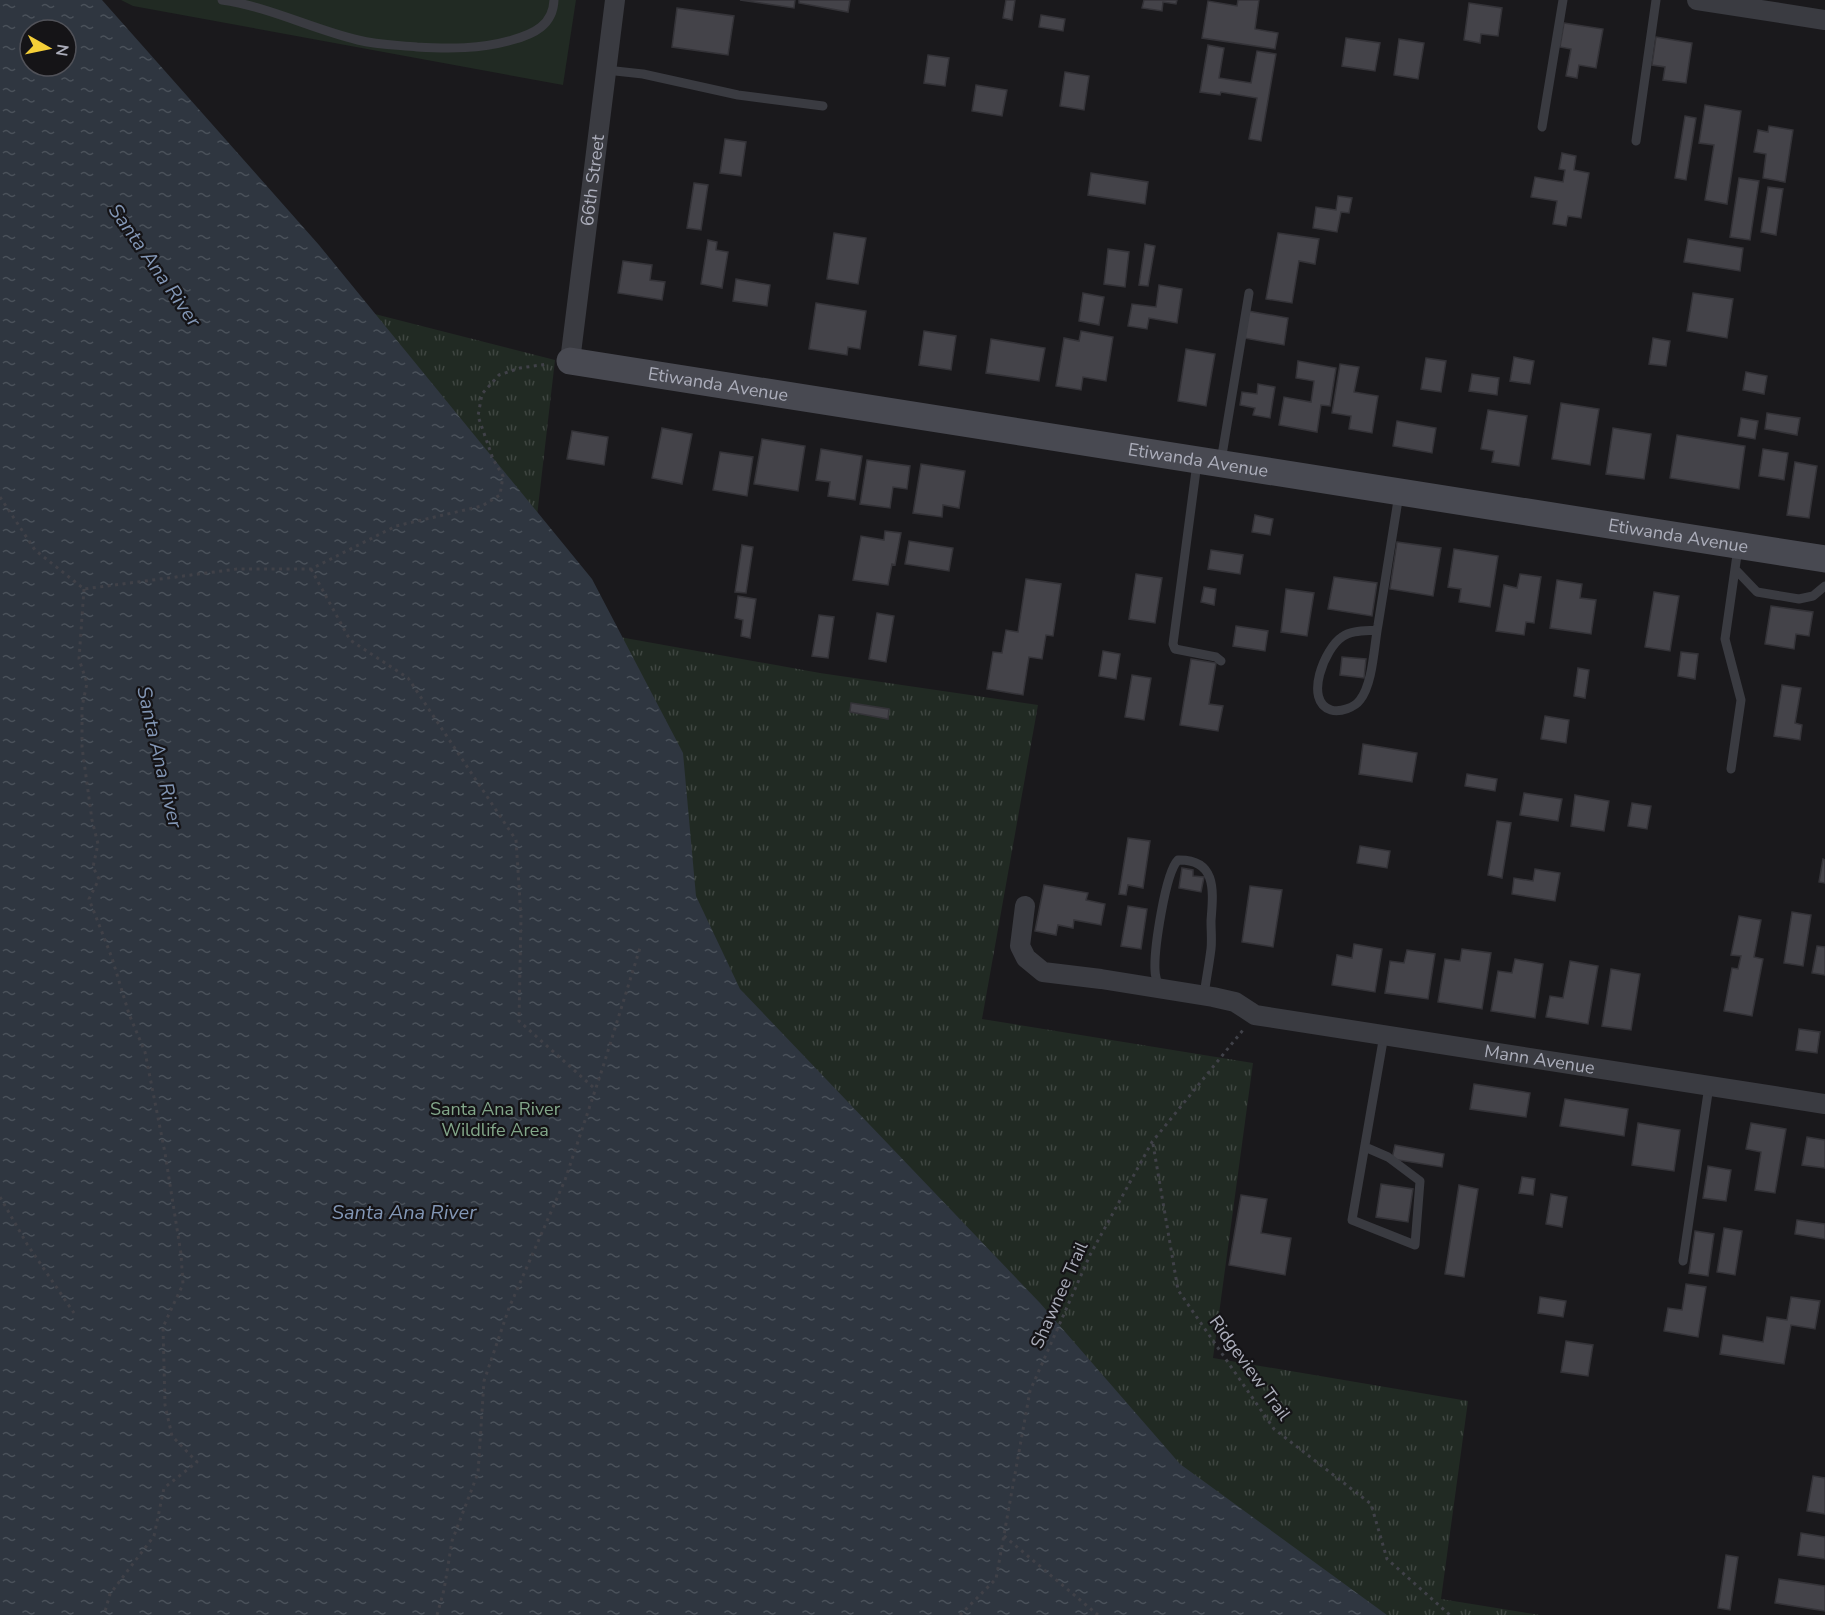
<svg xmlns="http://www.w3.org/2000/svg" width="1825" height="1615" font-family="'Nunito Sans',sans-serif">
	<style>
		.grass { fill: #212a23 }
		.park { fill: url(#park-tufts) }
		.water { fill: url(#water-ripples); fill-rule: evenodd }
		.building { fill: #444349; stroke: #343338; stroke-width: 1.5 }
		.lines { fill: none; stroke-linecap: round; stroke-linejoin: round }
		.path { stroke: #404148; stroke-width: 3; stroke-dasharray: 3 4.5; stroke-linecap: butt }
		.lane { stroke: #3a3b41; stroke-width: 9 }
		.street { stroke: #3a3b41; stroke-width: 20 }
		.secondary { stroke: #484951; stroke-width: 27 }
		.labels { text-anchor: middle; stroke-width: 4.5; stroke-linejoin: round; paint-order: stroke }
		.street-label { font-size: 18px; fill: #acaebb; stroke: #151417 }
		.park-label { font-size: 18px; fill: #83a78a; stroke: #151417 }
		.water-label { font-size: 20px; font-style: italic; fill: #8397b6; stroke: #151417 }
	</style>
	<defs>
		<pattern id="park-tufts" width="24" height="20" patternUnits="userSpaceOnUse" patternTransform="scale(1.5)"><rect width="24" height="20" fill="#212a23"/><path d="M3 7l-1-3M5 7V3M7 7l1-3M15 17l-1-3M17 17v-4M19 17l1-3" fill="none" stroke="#3f4641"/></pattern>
		<pattern id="water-ripples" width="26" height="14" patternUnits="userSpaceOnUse" patternTransform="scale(1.5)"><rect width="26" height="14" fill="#2f3640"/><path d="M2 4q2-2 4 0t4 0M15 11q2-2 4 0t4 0" fill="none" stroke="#4a515a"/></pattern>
	</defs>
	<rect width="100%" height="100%" fill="#1a191c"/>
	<path class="grass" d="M121 0H576L563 85 133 6Z"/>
	<path class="park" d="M0 206 13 222 555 360 525 620 820 673 1038 705 982 1019 1253 1063 1213 1358 1468 1401 1441 1599 1540 1615H0Z"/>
	<path class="water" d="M0 0H102L319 245 592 579 683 753 696 896 740 989 1040 1303 1180 1464 1387 1615H0ZM30 30H66V66H30Z"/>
	<path class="building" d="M740 0H795L794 8Z
		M799 0H850L848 12 799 3Z
		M1006 0H1015L1012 20 1003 18Z
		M1144 0H1177L1176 4 1163 2 1162 11 1142 8Z
		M1238 0H1259L1255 29 1278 33 1275 49 1202 38 1208 1 1237 6Z
		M1469 3 1502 8 1498 36 1481 34 1480 43 1464 40Z
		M677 8 734 16 728 55 672 47Z
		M1041 15 1065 19 1063 31 1039 27Z
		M1564 23 1603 29 1596 68 1579 65 1577 78 1566 76 1571 49 1560 47Z
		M1656 37 1692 43 1686 83 1663 80 1665 67 1652 65Z
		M1346 38 1380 43 1375 71 1342 66Z
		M1399 39 1424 43 1418 79 1394 75Z
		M1208 45 1224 48 1219 78 1251 83 1257 51 1276 54 1261 141 1249 139 1257 98 1221 92 1220 95 1200 92Z
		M928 55 949 58 945 86 924 83Z
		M1065 72 1089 76 1084 110 1060 106Z
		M976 85 1007 90 1002 116 972 111Z
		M1705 105 1741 111 1727 204 1705 200 1714 145 1699 143Z
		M1685 116 1696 118 1686 180 1675 178Z
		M1769 126 1793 130 1785 182 1763 178 1766 154 1754 152 1758 130 1768 132Z
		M725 139 746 142 741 176 720 173Z
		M1562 153 1576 156 1574 170 1589 173 1581 218 1568 216 1566 226 1553 224 1557 201 1531 197 1535 177 1563 182 1565 170 1559 169Z
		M1091 173 1148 182 1145 204 1088 195Z
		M1739 178 1759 181 1750 240 1730 237Z
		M694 183 708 185 701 230 687 228Z
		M1768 187 1783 189 1776 235 1761 232Z
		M1338 196 1352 198 1349 213 1341 212 1337 232 1313 228 1316 207 1336 210Z
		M834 233 866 238 858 284 827 279Z
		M1278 233 1319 239 1315 264 1299 261 1292 303 1266 299Z
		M1688 239 1743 248 1740 271 1684 262Z
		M708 240 717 242 716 250 728 252 722 288 701 284Z
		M1145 244 1155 246 1148 286 1139 285Z
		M1108 249 1129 252 1125 287 1104 284Z
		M623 261 652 265 650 280 665 282 662 300 618 293Z
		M736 279 770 285 767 306 733 301Z
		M1159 285 1182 289 1177 323 1149 318 1147 329 1128 326 1132 304 1156 307Z
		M1083 293 1104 297 1099 325 1079 321Z
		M1693 293 1733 299 1727 338 1687 331Z
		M816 303 866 311 860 349 848 347 847 355 809 349Z
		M1248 311 1288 318 1284 345 1244 338Z
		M924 331 956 336 951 370 919 365Z
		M1081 331 1113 337 1106 381 1083 377 1081 390 1056 386 1064 338 1079 341Z
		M1653 338 1670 341 1666 366 1649 364Z
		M991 339 1045 348 1039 381 986 373Z
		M1186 349 1215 354 1206 406 1178 401Z
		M1514 357 1534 361 1530 384 1510 381Z
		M1426 358 1446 361 1441 392 1421 389Z
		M1298 361 1336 368 1330 406 1321 405 1317 432 1279 425 1284 397 1311 402 1314 381 1296 378Z
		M1340 364 1359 367 1354 392 1378 396 1372 433 1349 429 1351 416 1332 413Z
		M1746 372 1767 376 1764 394 1743 390Z
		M1472 374 1499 378 1497 395 1469 391Z
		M1258 384 1275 387 1270 418 1253 415 1255 408 1240 405 1242 392 1257 394Z
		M1561 403 1599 409 1590 465 1552 459Z
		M1488 410 1527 416 1519 466 1492 462 1494 451 1481 449Z
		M1767 413 1800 418 1797 435 1765 429Z
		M1741 418 1758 421 1755 439 1738 436Z
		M1397 421 1436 428 1432 453 1393 446Z
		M662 428 692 434 682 484 652 478Z
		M1613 428 1651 434 1644 479 1606 474Z
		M572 431 608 437 604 465 567 459Z
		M1677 435 1745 446 1739 489 1670 478Z
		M762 439 805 446 798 491 754 484Z
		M821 449 862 456 855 500 828 496 830 482 816 480Z
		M1763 449 1788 453 1784 480 1759 476Z
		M720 452 753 457 747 496 713 490Z
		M867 460 910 466 907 489 893 487 890 508 860 504Z
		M1795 462 1817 466 1809 518 1787 515Z
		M921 464 965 471 959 508 943 505 942 517 913 513Z
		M1255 515 1273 519 1270 535 1252 532Z
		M885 531 901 533 895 565 892 564 888 585 853 580 861 536 884 540Z
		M909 541 953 548 949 571 905 564Z
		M1397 542 1441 548 1433 596 1390 589Z
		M742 545 753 547 746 593 735 592Z
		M1454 549 1498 556 1490 607 1459 602 1461 589 1448 587Z
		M1211 550 1243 555 1240 574 1208 569Z
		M1136 574 1162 578 1155 623 1129 619Z
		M1520 574 1541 577 1534 623 1526 622 1524 635 1496 631 1504 585 1517 588Z
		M1334 577 1377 583 1372 616 1328 609Z
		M1026 579 1061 584 1053 636 1046 635 1042 659 1029 657 1023 695 987 689 993 652 1002 653 1006 630 1018 632Z
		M1557 580 1582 584 1580 598 1596 600 1591 634 1550 628Z
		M1204 587 1216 589 1214 605 1201 602Z
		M1286 589 1314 593 1307 636 1281 632Z
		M1654 592 1679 596 1670 651 1645 647Z
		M738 596 756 599 750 638 741 636 743 620 735 618Z
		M1771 606 1813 612 1809 636 1796 634 1794 649 1765 644Z
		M877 613 894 616 886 662 869 659Z
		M819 615 834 617 828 658 812 656Z
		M1236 626 1268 631 1265 651 1233 646Z
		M1103 651 1120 654 1116 679 1099 676Z
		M1681 652 1698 654 1695 679 1678 676Z
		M1342 657 1366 659 1364 678 1340 675Z
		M1191 659 1216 663 1209 704 1223 706 1218 731 1180 725Z
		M1578 668 1589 670 1585 698 1574 696Z
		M1132 675 1151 678 1144 720 1125 717Z
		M1782 685 1801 688 1795 723 1802 725 1800 740 1774 736Z
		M851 703 889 709 888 719 850 712Z
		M1545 716 1569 720 1566 743 1541 739Z
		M1363 744 1417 753 1412 782 1359 774Z
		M1467 774 1497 779 1495 791 1465 786Z
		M1524 793 1562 799 1558 821 1520 815Z
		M1575 795 1609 801 1604 831 1571 826Z
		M1632 803 1651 806 1647 829 1628 826Z
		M1497 821 1511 823 1502 878 1488 875Z
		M1128 838 1150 841 1143 888 1128 885 1126 895 1119 894Z
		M1360 846 1390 851 1387 868 1357 863Z
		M1823 859 1825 860V883L1819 882Z
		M1182 868 1193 870V876L1204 877 1201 892 1179 888Z
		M1535 869 1560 873 1555 901 1512 894 1514 878 1533 881Z
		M1044 885 1088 893 1086 900 1105 904 1101 925 1074 920 1073 928 1058 925 1056 935 1035 931Z
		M1250 886 1282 890 1273 947 1242 942Z
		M1128 906 1147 909 1141 949 1121 946Z
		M1792 912 1811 915 1803 966 1784 963Z
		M1739 916 1761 920 1754 957 1763 959 1752 1016 1724 1011 1732 968 1738 969 1741 956 1731 955Z
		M1354 944 1382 949 1375 992 1332 985 1337 955 1352 958Z
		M1817 946 1825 947V975L1812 973Z
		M1462 949 1491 953 1482 1009 1438 1002 1445 959 1460 961Z
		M1407 950 1435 954 1428 999 1385 993 1390 961 1404 963Z
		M1515 959 1543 964 1535 1018 1491 1011 1498 971 1512 973Z
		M1570 961 1598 966 1588 1024 1546 1017 1550 996 1563 998Z
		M1611 969 1640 974 1631 1030 1602 1026Z
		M1799 1029 1820 1032 1817 1053 1796 1050Z
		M1474 1084 1530 1093 1526 1117 1470 1109Z
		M1565 1099 1628 1109 1624 1136 1560 1126Z
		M1638 1123 1680 1130 1674 1171 1632 1165Z
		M1751 1123 1786 1129 1775 1193 1755 1190 1761 1152 1746 1149Z
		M1807 1137 1825 1140V1168L1802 1165Z
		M1395 1145 1444 1154 1442 1167 1392 1159Z
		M1708 1166 1731 1170 1726 1201 1703 1198Z
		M1522 1177 1535 1179 1533 1195 1519 1193Z
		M1381 1184 1413 1189 1408 1222 1376 1217Z
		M1459 1185 1478 1189 1464 1277 1445 1274Z
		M1551 1194 1567 1197 1562 1227 1546 1224Z
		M1241 1195 1267 1199 1261 1233 1291 1238 1285 1275 1229 1265Z
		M1797 1220 1825 1224V1239L1795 1234Z
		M1724 1228 1742 1231 1735 1275 1717 1272Z
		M1695 1231 1714 1234 1708 1276 1689 1273Z
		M1686 1284 1706 1287 1698 1337 1664 1331 1668 1308 1682 1310Z
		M1540 1297 1566 1301 1563 1317 1538 1313Z
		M1791 1297 1820 1301 1815 1329 1791 1325 1784 1364 1720 1354 1723 1335 1763 1342 1767 1317 1787 1320Z
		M1566 1341 1593 1345 1588 1376 1561 1372Z
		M1813 1476 1825 1478V1514L1807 1511Z
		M1801 1533 1825 1537V1559L1798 1555Z
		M1726 1555 1738 1557 1730 1610 1718 1608Z
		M1779 1579 1825 1586V1611L1775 1603Z"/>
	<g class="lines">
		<path class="path" d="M0 497 35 550 84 589 237 569H311L396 526 482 506 500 495 503 476 493 459 478 416 482 394 499 375 520 368 548 364
			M311 569 350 640 408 678 516 840 521 916 519 1021 595 1089
			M84 589 79 659 87 683 82 707V747L92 820 98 844 93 867 99 879 89 899 112 958 129 1014 145 1052 165 1153 181 1254 183 1284 163 1327 165 1405 172 1436 197 1462 164 1488 154 1536 110 1594 104 1615
			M1153 1144 1178 1290 1274 1429 1371 1504 1387 1559 1450 1615
			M0 1197 27 1244 74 1313
			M1004 1536 1098 1615
			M437 1615 444 1590 452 1541 478 1473 484 1381 509 1308 565 1180 602 1070 640 948
			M960 1615 996 1579 1030 1391 1090 1255 1152 1142 1243 1030"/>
		<path class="lane" d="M222 0C270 7 312 29 358 40 378 45 397 45 417 47 450 49 480 49 512 40 534 34 553 25 554 0
			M606 70 643 74 738 95 823 106
			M1542 127 1563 0
			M1636 141 1656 0
			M1221 461 1249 293
			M1197 463 1173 644 1175 649 1216 657 1221 661
			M1735 569 1757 592 1799 599 1813 596 1825 586
			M1377 630C1366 631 1351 630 1342 637 1325 648 1303 701 1331 710 1340 713 1355 707 1360 700 1373 684 1374 646 1378 625 1385 582 1392 538 1399 494
			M1731 769 1741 700 1725 639 1738 548
			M1159 988C1157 982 1155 976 1155 970 1154 950 1165 873 1178 860 1218 859 1213 893 1211 921 1211 931 1212 940 1211 949 1209 965 1206 980 1204 995
			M1365 1147 1388 1157 1420 1181 1415 1245 1352 1220 1384 1035
			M1683 1261 1709 1086"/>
		<g class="street">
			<path d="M1697 0 1825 20"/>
			<path id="s1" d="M570 361 615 0"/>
			<path id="s2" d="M1025 906 1020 946 1026 958 1043 972 1101 979 1213 997 1235 1002 1255 1015 1825 1104"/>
		</g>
		<path class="secondary" id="s3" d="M570 361 1825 559"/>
	</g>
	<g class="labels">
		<g class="street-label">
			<text dy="6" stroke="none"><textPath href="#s1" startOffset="182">66th Street</textPath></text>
			<text dy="6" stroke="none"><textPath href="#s3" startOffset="150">Etiwanda Avenue</textPath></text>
			<text dy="6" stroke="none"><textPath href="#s3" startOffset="636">Etiwanda Avenue</textPath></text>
			<text dy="6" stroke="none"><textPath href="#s3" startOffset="1122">Etiwanda Avenue</textPath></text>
			<text dy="6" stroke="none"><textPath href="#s2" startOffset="582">Mann Avenue</textPath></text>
			<text transform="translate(1059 1295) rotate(-66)" y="6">Shawnee Trail</text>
			<text transform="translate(1250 1368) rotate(54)" y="6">Ridgeview Trail</text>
		</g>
		<g class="park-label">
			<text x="495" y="1115">Santa Ana River<tspan x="495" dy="21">Wildlife Area</tspan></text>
		</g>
		<g class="water-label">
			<text transform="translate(155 265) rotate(55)" y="7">Santa Ana River</text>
			<text transform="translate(160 757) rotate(77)" y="7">Santa Ana River</text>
			<text x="404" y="1219">Santa Ana River</text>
		</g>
	</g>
	<g transform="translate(48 48) rotate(99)"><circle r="28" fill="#151417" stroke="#515259" stroke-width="1.5"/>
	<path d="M0-4.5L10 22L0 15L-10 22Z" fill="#f5cf38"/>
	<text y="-9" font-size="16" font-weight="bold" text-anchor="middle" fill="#acaebb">N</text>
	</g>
</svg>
